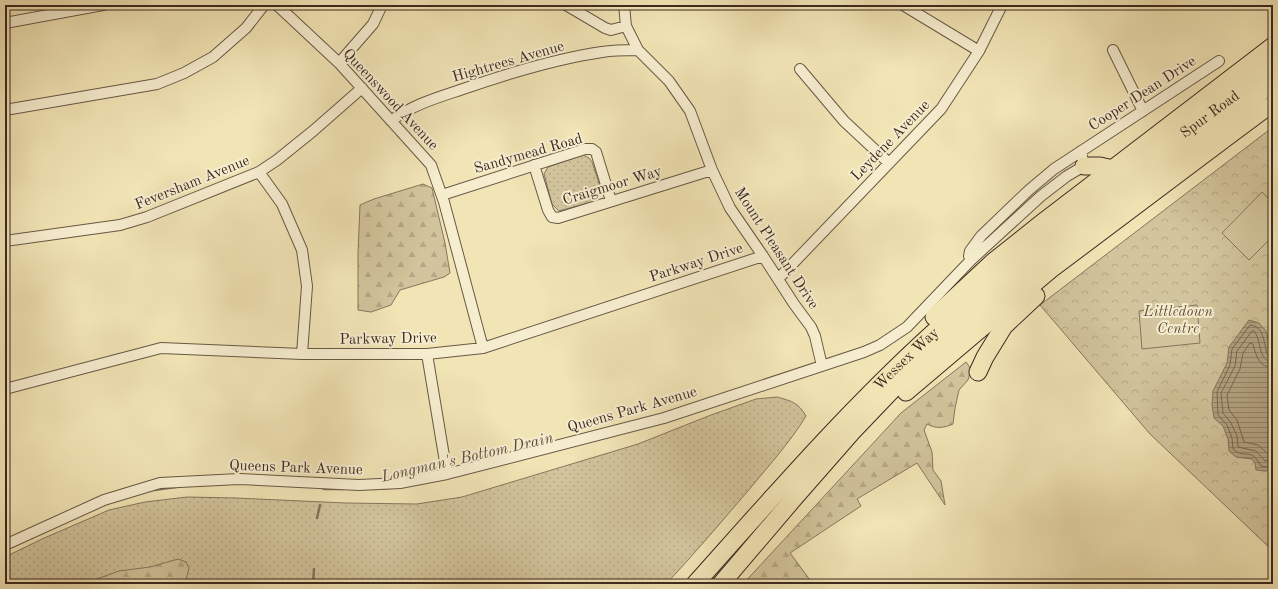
<svg xmlns="http://www.w3.org/2000/svg" width="1278" height="589" font-family="'Old Standard TT',serif">
	<style>
		.grass { fill: url(#grass-dots); stroke: #86765e }
		.forest { fill: url(#forest-firs); stroke: #86765e }
		.park { fill: url(#park-crowns); stroke: #86765e }
		.pitch { fill: #d2c49c; stroke: #86765e }
		.water { fill: url(#water-rules); stroke: #83735b }
		.lines { fill: none; stroke-linecap: round; stroke-linejoin: round }
		.shore { stroke: #776651; stroke-width: 1 }
		.stream { stroke: #83735b; stroke-width: 2.5 }
		.minor-casing { stroke: #685845; stroke-width: 12 }
		.trunk-casing { stroke: #3b2920; stroke-width: 19 }
		.minor { stroke: #f6edcf; stroke-width: 10 }
		.trunk { stroke: #f1e4b5; stroke-width: 17 }
		.labels { text-anchor: middle; stroke-width: 4; stroke-linejoin: round; paint-order: stroke }
		.street-label { font-size: 15px; fill: #3b2920; stroke: #f6edcf }
		.park-label { font-size: 15px; font-style: italic; fill: #61503f; stroke: #f6edcf }
		.water-label { font-size: 16px; font-style: italic; fill: #5f4e3d; stroke: #f6edcf }
	</style>
	<defs>
		<pattern id="grass-dots" width="8" height="8" patternUnits="userSpaceOnUse"><rect width="8" height="8" fill="#d2c49c"/><path d="M2 2h.1M6 6h.1" fill="none" stroke="#b5a886" stroke-width="1.8" stroke-linecap="round"/></pattern>
		<pattern id="forest-firs" width="22" height="20" patternUnits="userSpaceOnUse"><rect width="22" height="20" fill="#d2c49c"/><path d="M5 1l3.5 6h-7zM16 11l3.5 6h-7z" fill="#b5a886"/></pattern>
		<pattern id="park-crowns" width="20" height="18" patternUnits="userSpaceOnUse"><rect width="20" height="18" fill="#d2c49c"/><path d="M2 6a3 3 0 1 1 6 0M12 15a3 3 0 1 1 6 0" fill="none" stroke="#b5a886"/></pattern>
		<pattern id="water-rules" width="6" height="5" patternUnits="userSpaceOnUse"><rect width="6" height="5" fill="#b3a482"/><path d="M0 2.5h6" fill="none" stroke="#93866a"/></pattern>
	</defs>
	<rect width="100%" height="100%" fill="#f1e4b5"/>
	<filter id="stains"><feTurbulence type="fractalNoise" baseFrequency=".005" numOctaves="4"/><feColorMatrix values="0 0 0 0 .2 0 0 0 0 .09 0 0 0 0 .02 0 0 0 .5 -.17"/></filter>
	<radialGradient id="worn" r=".72"><stop offset=".6" stop-color="#630" stop-opacity="0"/><stop offset="1" stop-color="#630" stop-opacity=".3"/></radialGradient>
	<path class="grass" d="M583 155 589 158 592 162 601 189 600 195 595 201 559 211 552 204 544 174 548 167Z
		M777 397C791 401 798 402 806 416 791 441 771 463 752 486 724 519 696 552 666 584H5V557L42 539 109 510 145 502 187 497 235 498 346 503 417 504 462 497 638 444 711 415 756 399Z"/>
	<path class="forest" d="M423 184 432 188 445 243 450 273 444 277 400 290 391 305 371 312 358 310V253L360 205 374 199Z
		M966 362 971 369 968 380 959 390 955 408 953 424C944 428 936 429 927 424L924 430 932 452 933 470 941 481 945 505 917 463 857 499 861 506 790 553 810 580 806 584H743L901 413Z
		M178 559 186 562 189 568 185 584H83L119 571 150 567Z"/>
	<path class="park" d="M1273 127V551L1150 434 1040 305Z"/>
	<path class="pitch" d="M1262 192 1273 203V236L1249 260 1222 233Z
		M1197 305 1200 343 1142 349 1139 311Z"/>
	<path class="water" d="M1249 320 1259 323 1266 331 1273 358V467L1266 471 1256 470 1255 463 1252 459 1236 457 1229 451 1228 439 1223 426 1214 418 1212 404 1213 391 1227 363 1229 347Z"/>
	<g class="lines">
		<path class="shore" d="M1273 357H1270L1267 354C1264 343 1264 326 1250 325L1232 349 1230 365 1217 392 1218 415 1227 425 1232 438 1233 449C1246 460 1250 446 1261 466L1265 467 1273 464
			M1273 362C1257 361 1262 340 1254 331H1252L1237 351 1235 366 1221 393 1223 413 1231 423 1237 436 1238 447 1256 451 1265 461 1273 459
			M1273 368C1259 367 1256 356 1253 344L1250 343 1243 353 1240 369 1227 395 1229 410 1237 420 1244 442 1258 445 1267 453H1273"/>
		<path class="stream" d="M319 487 325 489H343
			M374 489 391 488
			M154 490 176 487
			M317 518 320 505
			M313 584 314 569"/>
		<g class="minor-casing">
			<path id="minor" d="M277 5 339 63 431 165 444 202 483 348
				M566 5 605 28 611 30 626 26
				M624 5 626 26 638 50 669 81 690 111 712 170 730 208 763 256 794 304 811 327 815 336 822 366
				M903 5 979 51
				M5 23 103 5
				M1113 50 1143 111
				M339 63 373 24 382 5
				M800 69 844 121 889 163
				M5 110 157 84 184 73 213 57 246 28 264 5
				M391 121C412 105 436 98 460 90 506 74 554 59 602 52 614 50 626 50 638 50
				M534 165 548 210 552 217 558 218 712 170
				M259 172 282 204 302 250 307 286 302 354
				M442 195 585 149H592L596 152 611 201
				M5 241 120 225 147 217 259 172 277 160 313 131 362 88
				M971 260 969 256 970 251 981 236 1029 190 1054 169 1219 61
				M778 279 941 109 979 51 1002 5
				M427 354 447 474
				M5 389 161 348 302 354H427L483 348 763 256
				M5 545 104 500 160 483 239 479 359 485 400 483 447 474 664 418 864 352 880 345 907 327 971 260 1041 196 1067 176 1084 166 1081 151"/>
		</g>
		<g class="trunk-casing">
			<g id="trunk">
				<path d="M1084 166H1100L1113 169"/>
				<path d="M934 317 993 262 1042 223 1273 46"/>
				<path d="M978 372 985 357 1004 326 1036 296"/>
				<path d="M906 392 1050 270 1223 140 1262 111 1273 105"/>
				<path id="s1" d="M695 584C772 498 848 410 934 332 1041 235 1159 152 1273 67"/>
				<path d="M721 584 795 497 852 432 895 387 957 330 1031 267 1273 83"/>
			</g>
		</g>
		<use href="#minor" class="minor"/>
		<use href="#trunk" class="trunk"/>
	</g>
	<g class="labels">
		<g class="street-label">
			<text transform="translate(508 61) rotate(-16)" y="5">Hightrees Avenue</text>
			<text transform="translate(1142 93) rotate(-33)" y="5">Cooper Dean Drive</text>
			<text transform="translate(391 99) rotate(47)" y="5">Queenswood Avenue</text>
			<text dy="5" stroke="none"><textPath href="#s1" startOffset="699">Spur Road</textPath></text>
			<text transform="translate(890 140) rotate(-46)" y="5">Leydene Avenue</text>
			<text transform="translate(528 153) rotate(-16)" y="5">Sandymead Road</text>
			<text transform="translate(192 182) rotate(-22)" y="5">Feversham Avenue</text>
			<text transform="translate(612 185) rotate(-17)" y="5">Craigmoor Way</text>
			<text transform="translate(777 248) rotate(57)" y="5">Mount Pleasant Drive</text>
			<text transform="translate(696 262) rotate(-18)" y="5">Parkway Drive</text>
			<text transform="translate(388 338) rotate(-1)" y="5">Parkway Drive</text>
			<text dy="5" stroke="none"><textPath href="#s1" startOffset="309">Wessex Way</textPath></text>
			<text transform="translate(632 409) rotate(-16)" y="5">Queens Park Avenue</text>
			<text transform="translate(296 467) rotate(2)" y="5">Queens Park Avenue</text>
		</g>
		<g class="park-label">
			<text x="1178" y="316">Littledown<tspan x="1178" dy="17">Centre</tspan></text>
		</g>
		<g class="water-label">
			<text transform="translate(467 456) rotate(-13)" y="6">Longman's Bottom Drain</text>
		</g>
	</g>
	<rect width="1278" height="589" fill="none" stroke="#f1e4b5" stroke-width="20"/>
	<rect x="6" y="6" width="1266" height="577" fill="none" stroke="#3b2920" stroke-width="2"/>
	<rect x="10" y="10" width="1258" height="569" fill="none" stroke="#3b2920"/>
	<rect width="100%" height="100%" filter="url(#stains)"/>
	<rect width="100%" height="100%" fill="url(#worn)"/>
</svg>
